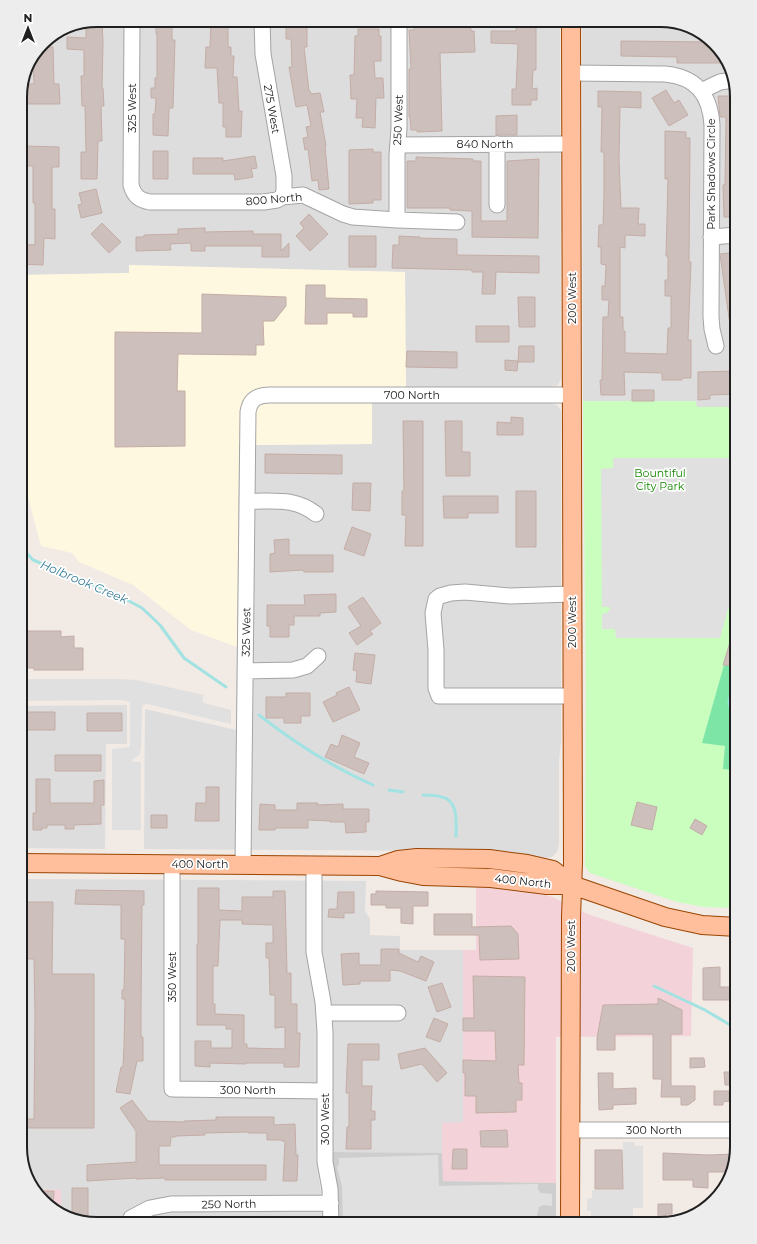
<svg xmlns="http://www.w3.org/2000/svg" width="757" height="1244" font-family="Montserrat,sans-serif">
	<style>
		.residential { fill: #dedddd }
		.commercial { fill: #f3d3d9 }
		.education { fill: #fff8e0 }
		.religious { fill: #cecece }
		.grass { fill: #dbefa7 }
		.park { fill: #c9febf }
		.pitch { fill: #7de6a6 }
		.parking { fill: #e0e0e0 }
		.water { fill: #a2e2e2 }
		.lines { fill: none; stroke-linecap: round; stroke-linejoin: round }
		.stream { stroke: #a2e2e2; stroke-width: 3 }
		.building { fill: #cdbfbb; stroke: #c4ada6; fill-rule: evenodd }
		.minor-casing { stroke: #a4a4a4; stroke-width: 17 }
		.major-casing { stroke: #9b4500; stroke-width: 20 }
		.minor { stroke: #fff; stroke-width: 15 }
		.major { stroke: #ffbe9c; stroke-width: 18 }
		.labels { text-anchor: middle; stroke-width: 3.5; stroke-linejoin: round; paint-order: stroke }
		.street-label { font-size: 11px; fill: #202020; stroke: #fff }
		.park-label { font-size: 11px; fill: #168903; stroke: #fff }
		.water-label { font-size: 12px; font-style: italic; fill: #397d97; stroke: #fff }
		.rim { fill: none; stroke: #202020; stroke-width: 2 }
	</style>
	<rect width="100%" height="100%" fill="#f1eae5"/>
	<path class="residential" d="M97 20H560L561 378 558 385 548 387H406L404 272 130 265V273L20 275V92L26 68 43 42 68 26Z
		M582 20H665L703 33 729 63 737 97V407H696V401H583Z
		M372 403H549L557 405 561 411V740L559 762V844L557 852 552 857 546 858 473 851 144 849 145 709 236 730 239 445 372 444Z
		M127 705V744H106L105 849 20 848V706Z
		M20 879 366 881 365 912 370 918V935L400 936V950H463V1123H442V1153L316 1152 317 1166 321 1191 323 1224H92L61 1213V1190L35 1189 28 1181 20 1147Z"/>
	<path class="commercial" d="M476 882 532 890 552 897 590 915 693 948 691 1036 556 1037V1183L442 1181V1123L463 1122V950H476Z
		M35 1189 61 1190V1213L55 1211Z"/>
	<path class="education" d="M129 265 405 272 406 387 372 388V444L239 445 237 647 191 630 133 585 79 562 72 553 41 546 28 497 20 480V275L129 273Z"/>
	<path class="religious" d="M332 1152 442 1153 443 1181 556 1183V1224H339L337 1189 333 1163Z"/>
	<path class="grass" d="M552 1218V1224H408V1220Z"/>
	<path class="park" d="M583 401H696L697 407H737V908L704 907 677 902 590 873 585 866 586 696Z"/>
	<path class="pitch" d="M724 665 737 666V770L723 769 725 746 702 743Z"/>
	<path class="parking" d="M613 458H737V577L720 638H616L615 629H602V614L607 613 610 609 609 607H602L601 469 613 468Z
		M26 679H120L136 680 204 695 202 701 204 703 231 710V724L147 704 143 705 142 709 141 749 139 755 132 760 133 762H141V830H112V749L130 747V702L127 701 121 700 20 701V688H24L26 687Z
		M623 1142H634L635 1146H643V1208H633V1218L591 1217V1211H587V1199L592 1198V1190H623Z
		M438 1155 439 1186 538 1184V1190L541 1193 552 1194V1206L543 1205 539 1207 537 1216 405 1217V1224H343L342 1186 337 1167 339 1165V1158Z"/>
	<path class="water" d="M737 688V714C724 710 725 694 737 688Z"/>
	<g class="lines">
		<path class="stream" d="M20 536 22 548 33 560 116 594 142 608 160 625 184 658 226 687
			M259 715C295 743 332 767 373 785
			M389 790 403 792
			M423 795C429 795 436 795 442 797 459 801 456 823 456 836
			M654 986 705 1010 737 1029"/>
	</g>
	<path class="building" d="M97 20H102L103 42 102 88H103L104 106H101L102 141H98L97 179H81V152H86L85 106H82L81 76H84V50L67 49V37L86 38V22Z
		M156 20H172V40H175L173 108H169L168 136 153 135V114H155L156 98H151V88H155V78H157V34H156Z
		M211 20H228V47H231V56H234L233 77H237L239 111H242L241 137H226V127H223V103H219L217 68H205L206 47H210Z
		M286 20 299 21V25H307V47H304L309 91H310L311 94 320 93 324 112H320L326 146H325L329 189 319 190 318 180 312 181 308 149 305 150 303 138 308 137 306 127 311 126 307 105 296 107 289 67H292L291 39H286Z
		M521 20H536V70H533L532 89 537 88V100H531V105H512V89H516L518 44 491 43V31H516V24H521Z
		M434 22 435 24 470 23 471 31H474L475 52 440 53 442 131 417 132V130H411L410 117H409V69H411L409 30H414V23Z
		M358 29H379V36H381V61H374L375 78H383L384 98H376L375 128 362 127 363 118H356L357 99H351L350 75H354L355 36H358Z
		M621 41 710 42 729 63H677V57L621 56Z
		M53 47 54 84H59L60 104H25V84H34L33 57 39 48Z
		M666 90 674 103 679 100 688 115 669 126 652 98Z
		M598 91 641 92V108L620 107 619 160 621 208H639L638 224H645V236L625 235V248L620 247V317H623V331H625V353L667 354 668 328H671V296H665V280H668V256H666L668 179H665V131L686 132V138H690L689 262H691L688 340H691V378H682V380H662V373L624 372 625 395H601L600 380H602L603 317H608L609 300H602V286H605L606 265 601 264V247H598L599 225H603L604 194V152H601L602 107H598Z
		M718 96H737V217H724L723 185H725L726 117H720Z
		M517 115V135H496V116Z
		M26 146 59 147V167H52V209H55V239L44 238 43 265 20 264V244L35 245V203H33V166H25Z
		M373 149V152H381V200H373V203L349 204V150Z
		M153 151H168V179H153Z
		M255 156 257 168 251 169 253 177 235 180 234 174H193V158H223V161Z
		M416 157 473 159V161H481V221H507V161L539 159 538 238 472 237V211L450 210V208H407V161H416Z
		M96 189 102 213 81 218 78 205 82 204 79 193Z
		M309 214 328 234 310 251 296 236 304 228 300 223Z
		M102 223 121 242 109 253 91 234Z
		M205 228V232L253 231V234H281V251L289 243V257H262V246H205V251H191V243L170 244 171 250 136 251V237H144V235L178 234V229Z
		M349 236H376V267H349Z
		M399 236 420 237 419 238 457 239V255L539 256V273L496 272 495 294H482L483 272H472V270L392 268 393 245H399Z
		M737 252V339H732L720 254Z
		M306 285H325V298L367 299V317H353V313H327V324H305Z
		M202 294 286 297V306L274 321H263L264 345H256V355L178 354 177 391H185V446L115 447V332L202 333Z
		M518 297H535V327H519Z
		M476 326H509V342H476Z
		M519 346H534V362H518Z
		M407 351 457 352V368L406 367Z
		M505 360 518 361 517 371 505 370Z
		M737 371V394L710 395V399L698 400V372Z
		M632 390H654V401H632Z
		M511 417 523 418V435H497V422L511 423Z
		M403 421H423V546H405L406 515H402V491H404Z
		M445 421H462V452H470V476H446Z
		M265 454 342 455V474L265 473Z
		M353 483H371L370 511 352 510Z
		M516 491H536V547H516Z
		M443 496H498V513H468V518H444Z
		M352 527 371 534 364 556 344 549Z
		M289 539V555H333V572H304L303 570 270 572V554L275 553 274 540Z
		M336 594V612L320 613V616H294V625H289V637H270V626H267V605H305L304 595Z
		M363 597 381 623 370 631 373 634 357 645 349 633 361 626 348 607Z
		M735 626H737V666L723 665Z
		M20 631H61V637L74 636V648H83V670H34V668H20Z
		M355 653 375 655 371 684 356 682 357 671 353 670Z
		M349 687 360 710 333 722 323 702 337 695 336 693Z
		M286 693H310V716H301V723H284V718H266V697H286Z
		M20 712H55V730H20Z
		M87 713H122V731H87Z
		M342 735 360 743 354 757 369 763 364 774 325 757 331 744 338 747Z
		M55 755H101V771H55Z
		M36 779H50V803H94V781L104 780V805H101V824L74 825V829H65V825H47V828H42V830H33V813H36Z
		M206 787H219V821H195L196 803H206Z
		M637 802 657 807 652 830 631 825Z
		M297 803H318L317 805 343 804V809H369V822H366V832L346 833 345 822H330V821L308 820V828H275V830H259L260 804 275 805V810H297Z
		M151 815H167V828H151Z
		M695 819 707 826 702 835 690 828Z
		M198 888H219V910L242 911V897H273V891H285L287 973H291V1004H297V1033H300L299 1067H284V1063H246V1064L210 1063V1067L195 1066V1041H211V1048H232V1029H226V1025H197V944H198ZM220 920H242V924L273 925V943H266V958H269L270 995H275V1028L285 1027V1049L247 1048V1044H244V1015L215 1014V1004H213V966H218Z
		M76 890 144 891V905H142L141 1008V1037H143V1061H137L130 1094 116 1092 121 1067H123L124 1046 125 999H122V990H124L125 939H121V905L75 904Z
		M376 891 428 892V906H413V924L401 923V908H386V905H371V894H376Z
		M338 892H354V913H344V918L328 917 329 909H337Z
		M20 902H53L52 974H94V1128H20V1119H34L35 1015 34 959H20Z
		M434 914H472V927L511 926 518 934 519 959 480 960 479 935H434Z
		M381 949H399V953L418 962 421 956 434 962 426 981 400 971 390 970V981H360V984L343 985 341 954 359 953V965H381Z
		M720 967V987H737V1000H703V968Z
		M473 976 525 977 524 1065H518L519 1083H522V1100H516V1112L476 1113V1096H465V1073H463V1060L496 1061 495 1031H463V1018H474Z
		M442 983 451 1007 437 1012 428 987Z
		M658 998 682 1010V1034H671V1086H695V1100L688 1105H681V1097H661L662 1079H653V1034H615V1050H597V1038L603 1005 658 1004Z
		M434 1018 448 1024 440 1042 426 1037Z
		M348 1044H379V1060H362V1086H372L371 1111H375V1120H371V1149H346L347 1127H349V1093H346Z
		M425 1048 447 1073 437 1082 422 1064 401 1069 398 1054Z
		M690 1058H704L705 1067 690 1068Z
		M724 1072H736V1085H725Z
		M598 1073H613V1089L636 1088V1104L613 1105V1109L599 1110Z
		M714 1091H729V1101L723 1102V1105H714Z
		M132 1100 148 1121 184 1122V1121L216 1120V1117H274V1125L295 1124 296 1155H298L297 1181H283L285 1141H282V1140H267V1133H248V1132L205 1133V1135L176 1136 175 1137H171L170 1146H159V1165H266V1180H165V1178L136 1179V1178L87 1181V1165L136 1162V1131L120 1108Z
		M507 1130 508 1147H481L480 1131Z
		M453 1149H467V1169H452Z
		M595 1150H622L623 1189H595Z
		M663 1153 709 1155 735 1154 730 1172H708V1188L693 1187V1180H663Z
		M72 1188H88V1222L72 1217Z
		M37 1191H54L53 1210 42 1196Z
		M658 1204H672V1214H666V1219H658Z"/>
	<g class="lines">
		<g class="minor-casing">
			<path id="minor" d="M132 20 131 185C134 196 139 200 150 202H264L277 200 282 197 303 195 343 214 353 217 397 220 457 222
				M262 20 263 54 284 176V191L282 197
				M571 73 665 74C696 77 710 94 712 125L711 317 712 329 716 346
				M701 91 720 82 733 80
				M398 145 571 144
				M497 205V144
				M397 220V155L399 128V20
				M711 237 737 235
				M247 501C274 502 294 497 316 514
				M572 594 510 596 465 592 451 593 440 596 436 599 433 613 436 650V688L439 696H572
				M245 671 293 670 307 666 318 656
				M172 864V1089L325 1091
				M243 865 248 412C250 399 258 395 270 395H572
				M314 865V952L323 1002 325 1032V1162L330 1189 331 1224
				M324 1013H398
				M570 1130H737
				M131 1218 150 1208 171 1204 331 1203"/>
		</g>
		<g class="major-casing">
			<path id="major" d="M20 863 380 866 402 872 423 876 491 878 547 885H572
				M380 866 398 860 417 858 489 859 527 864 553 870 572 885 665 917 702 925 737 927
				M570 1224 571 917 573 863 571 20"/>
		</g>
		<use href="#minor" class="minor"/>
		<use href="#major" class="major"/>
	</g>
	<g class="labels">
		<g class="street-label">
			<text transform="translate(132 108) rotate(-90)" y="4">325 West</text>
			<text transform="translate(272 109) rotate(80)" y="4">275 West</text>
			<text transform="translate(398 120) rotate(-88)" y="4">250 West</text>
			<text x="485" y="148">840 North</text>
			<text transform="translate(711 174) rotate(-90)" y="4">Park Shadows Circle</text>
			<text transform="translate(274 199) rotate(-5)" y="4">800 North</text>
			<text transform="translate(572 298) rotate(-90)" y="4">200 West</text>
			<text x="412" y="399">700 North</text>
			<text transform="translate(572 622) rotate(-90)" y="4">200 West</text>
			<text transform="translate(246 632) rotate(-89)" y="4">325 West</text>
			<text x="200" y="868">400 North</text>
			<text transform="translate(523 881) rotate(6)" y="4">400 North</text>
			<text transform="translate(571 946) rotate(-90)" y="4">200 West</text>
			<text transform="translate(172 977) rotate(-90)" y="4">350 West</text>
			<text x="248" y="1094">300 North</text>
			<text transform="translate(325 1119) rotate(-90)" y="4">300 West</text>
			<text x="654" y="1134">300 North</text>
			<text transform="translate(229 1204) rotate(-1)" y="4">250 North</text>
		</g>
		<g class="park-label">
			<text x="660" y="477">Bountiful<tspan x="660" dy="13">City Park</tspan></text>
		</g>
		<g class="water-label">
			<text transform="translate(84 582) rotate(23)" y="4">Holbrook Creek</text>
		</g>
	</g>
	<path d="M0 0H757V1244H0ZM97 27H660A70 70 0 0 1 730 97V1147A70 70 0 0 1 660 1217H97A70 70 0 0 1 27 1147V97A70 70 0 0 1 97 27Z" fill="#ededed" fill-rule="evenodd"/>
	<path class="rim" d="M97 27H660A70 70 0 0 1 730 97V1147A70 70 0 0 1 660 1217H97A70 70 0 0 1 27 1147V97A70 70 0 0 1 97 27Z"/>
	<g transform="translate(28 28)" stroke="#ffffff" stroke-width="3" paint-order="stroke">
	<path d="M0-3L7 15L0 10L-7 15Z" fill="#202020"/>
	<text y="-6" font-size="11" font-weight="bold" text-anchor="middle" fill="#202020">N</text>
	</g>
</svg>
